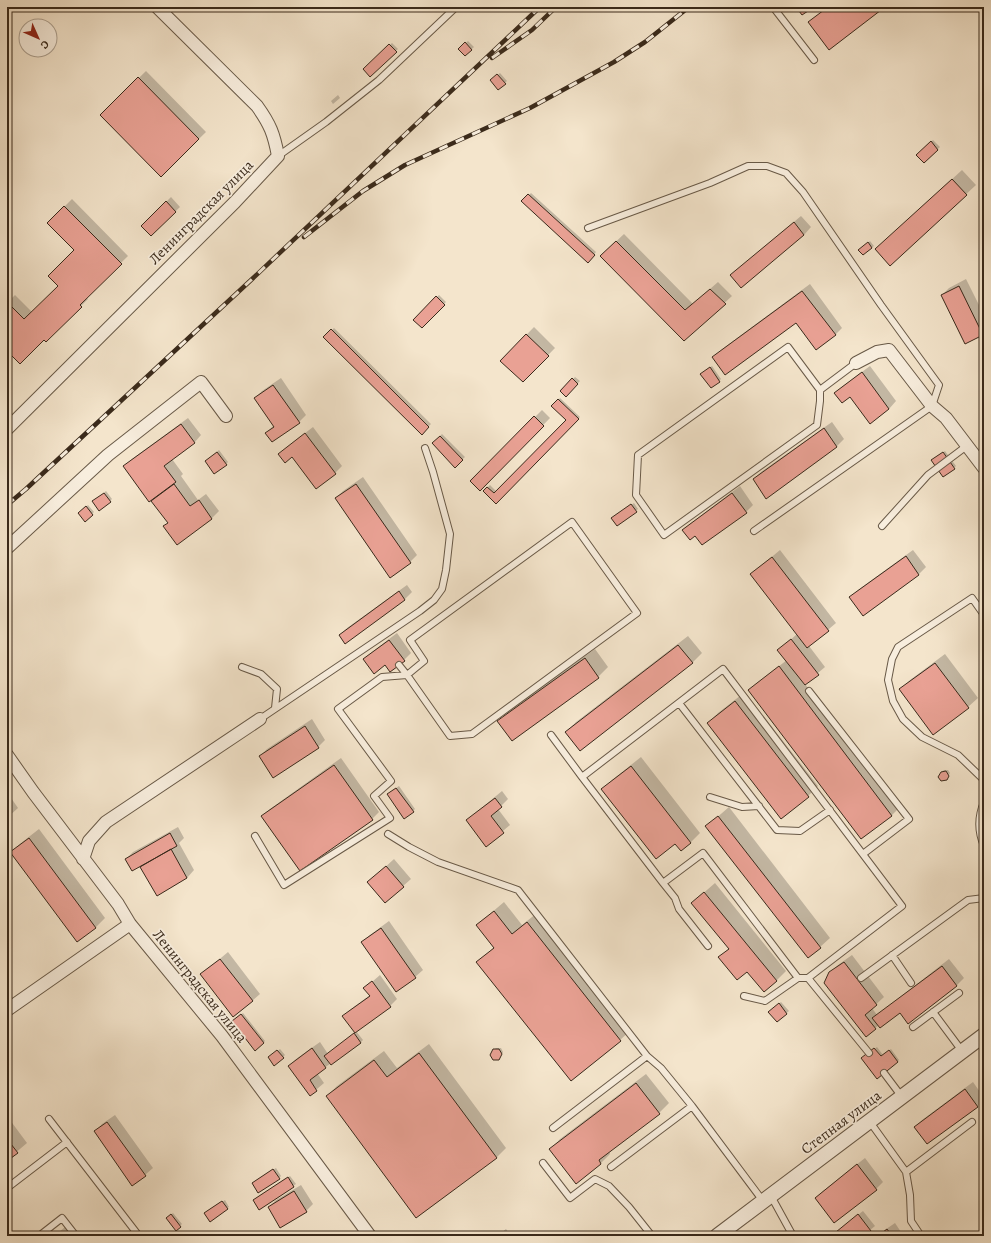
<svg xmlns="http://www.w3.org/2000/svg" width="991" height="1243" font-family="Alegreya,serif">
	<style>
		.shadow { fill: #0003 }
		.building { fill: #e9a194; stroke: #3a2a1b }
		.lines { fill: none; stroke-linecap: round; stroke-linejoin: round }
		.service-casing { stroke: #685947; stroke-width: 8 }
		.minor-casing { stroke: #685947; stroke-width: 14 }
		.tertiary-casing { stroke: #685947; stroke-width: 16 }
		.service { stroke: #f8eede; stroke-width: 6 }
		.minor { stroke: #f8eede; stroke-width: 12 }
		.tertiary { stroke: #f8eede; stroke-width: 14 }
		.rail-casing { stroke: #3a2a1b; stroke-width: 4.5 }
		.rail { stroke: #f8eede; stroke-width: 3; stroke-dasharray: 9; stroke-linecap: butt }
		.labels { text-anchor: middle; stroke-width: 3.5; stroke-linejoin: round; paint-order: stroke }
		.street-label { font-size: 15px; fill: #3a2a1b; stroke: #f8eede }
	</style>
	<rect width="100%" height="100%" fill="#f4e5cc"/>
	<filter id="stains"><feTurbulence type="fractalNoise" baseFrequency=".005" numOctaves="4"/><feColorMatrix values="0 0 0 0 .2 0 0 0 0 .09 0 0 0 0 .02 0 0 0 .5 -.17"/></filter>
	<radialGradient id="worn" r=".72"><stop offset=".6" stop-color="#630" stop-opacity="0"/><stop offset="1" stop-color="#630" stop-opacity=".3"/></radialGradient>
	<path class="shadow" d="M827 7H884L809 23Z
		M468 41 474 47 465 55 459 49Z
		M392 43 398 49 370 75 365 69Z
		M146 71 206 132 161 176 101 115Z
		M500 73 507 81 499 88 491 80Z
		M338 95 340 98 333 104 331 101Z
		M933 140 940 147 924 162 917 155Z
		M962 170 976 185 890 265 886 240Z
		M531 193 596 252 588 262 523 201Z
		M171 197 180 207 151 235 142 226Z
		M72 199 128 256 86 297 88 299 81 306 44 338 7 349V303L15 295 32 312 59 286 76 250 48 223Z
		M801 216 811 227 804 235 731 275Z
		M624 234 693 304 718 282 732 296 684 340 608 249Z
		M870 241 874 246 863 254 862 248Z
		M966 279 984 315V332L965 343 942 295 949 288Z
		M810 284 842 328 835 335 796 321 714 358 721 350Z
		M439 295 446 302 422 327 414 320Z
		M534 327 555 348 523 381 502 360Z
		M334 328 431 424 422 433 325 337Z
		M712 366 721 379 719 381 704 372Z
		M870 366 896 401 889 409 851 396 835 393 843 386Z
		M575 377 580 381 566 395 561 391Z
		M281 378 306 415 299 422 266 433 274 425 255 398 262 391Z
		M560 398 580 417 496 503 484 491 490 485 497 492 567 420 553 406Z
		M542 410 550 418 480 490 471 481Z
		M188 418 201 435 194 443 172 459 183 474 181 476 198 500 206 494 219 511 212 518 177 543 169 523 125 466 132 459Z
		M832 422 844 439 837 446 767 497 754 479 761 472Z
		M313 427 342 466 335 473 293 456 280 454 287 447Z
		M442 434 465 457 455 466 433 443Z
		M219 450 228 462 226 464 206 461Z
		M945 451 956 466 954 468 934 458Z
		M363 477 417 555 410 562 336 498 343 491Z
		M740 486 753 505 746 512 696 535 683 530 691 523Z
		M106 491 112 499 110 501 96 500Z
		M634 503 638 509 617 525 615 516Z
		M88 505 94 512 85 520 79 513Z
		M780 550 836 623 809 646 825 667 805 684 899 808 892 815 862 838 750 690 757 683 787 660 779 650 797 634 751 574Z
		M913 550 926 567 919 574 863 614 851 597 858 590Z
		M407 585 412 592 405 599 346 642 340 635 347 628Z
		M397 633 411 653 404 660 385 664 364 659 372 652Z
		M688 636 702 653 692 663 566 732 576 722Z
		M595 649 608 667 598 677 512 739 499 721 508 711Z
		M945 654 978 698 968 707 901 689 910 680Z
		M745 692 818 786 808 796 708 723 718 713Z
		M312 719 325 740 318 747 260 756 267 749Z
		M641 757 700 833 690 843 675 842 603 790 612 780Z
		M341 758 379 812 372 819 262 816 270 809Z
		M944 770H948L950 773 946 780 941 772Z
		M399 786 415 809 413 811 390 792Z
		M502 791 508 799 498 809 510 825 486 845 467 820Z
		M7 792 18 808 7 818Z
		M729 807 830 938 820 947 707 826Z
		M178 827 184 838 179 843 194 870 187 878 157 895 140 866 126 859 133 852Z
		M39 829 105 918 95 928 11 852 21 843Z
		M394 859 411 879 385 902 369 882Z
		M715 883 786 971 776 981 747 970 719 958 729 948 692 903Z
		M504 902 522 925 537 913 630 1031 620 1040 478 962 494 947 477 925Z
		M389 921 423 970 415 977 362 942 370 935Z
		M228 952 260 994 252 1001 202 974Z
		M852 955 884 997 872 1008 877 1015 949 959 964 978 957 985 908 1022 900 1011 875 1028 830 973 838 965Z
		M380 975 397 999 390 1006 356 1031 363 1040 361 1042 317 1073 324 1083 310 1095 289 1066 296 1059 320 1042 328 1054 356 1033 344 1016 351 1009 370 995 365 988Z
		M781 1002 789 1011 777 1021 772 1010Z
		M243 1013 265 1041 263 1043 235 1020Z
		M429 1044 506 1148 497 1157 417 1217 327 1096 337 1086 384 1051 397 1068Z
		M877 1047 883 1055 891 1049 899 1060 897 1062 864 1056Z
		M496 1048H501L503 1052 499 1059 494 1050Z
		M280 1049 285 1055 283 1057 271 1056Z
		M646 1074 669 1103 659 1113 609 1151 610 1154 601 1163 576 1182 551 1149 560 1139Z
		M973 1082 980 1092 984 1088V1094L982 1095 984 1100 978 1106 927 1143 915 1127 922 1120Z
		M115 1115 153 1168 145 1175 132 1184 95 1132 102 1124Z
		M7 1116 27 1143 7 1160Z
		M865 1158 883 1182 876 1189 816 1198 823 1191Z
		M276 1168 281 1176 279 1178 255 1181Z
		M290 1176 296 1184 259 1208 254 1200Z
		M301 1185 313 1204 306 1211 269 1207 276 1200Z
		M225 1200 229 1207 227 1208 207 1212Z
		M863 1211 875 1226 863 1236H840L841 1228Z
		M173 1213 182 1224 176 1229 167 1218Z
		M895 1223 901 1232 897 1236H876Z
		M65 1227 72 1236H57L60 1234 59 1232Z
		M506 1229 511 1236H497Z
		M330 1232 333 1236H323Z"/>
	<path class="building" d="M796 7H814L802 15Z
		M828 7H885L829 50 808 22Z
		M465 42 472 50 465 56 458 49Z
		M389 44 397 52 370 77 363 69Z
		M497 74 506 84 498 90 490 80Z
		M138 77 199 139 161 177 100 115Z
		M931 141 938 150 924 163 916 155Z
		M952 179 967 195 890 266 875 249Z
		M528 194 595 255 588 263 521 201Z
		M166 201 176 212 151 236 141 226Z
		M64 206 122 264 80 305 82 307 46 342 44 340 20 364 7 351V302L24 319 58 286 48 276 74 250 47 223Z
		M794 222 804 235 741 288 730 275Z
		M616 241 685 310 710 289 726 304 684 341 600 256Z
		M868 242 872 248 863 255 858 250Z
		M959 286 983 335 965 344 941 295Z
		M802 291 836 335 816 350 796 323 725 375 712 357Z
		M436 296 445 305 422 328 413 320Z
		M331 329 429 427 422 435 323 337Z
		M526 334 549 356 523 382 500 361Z
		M710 367 720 382 711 388 700 374Z
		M862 372 889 409 870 424 850 397 842 403 834 393Z
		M572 378 578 384 566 397 560 391Z
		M273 385 300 423 272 442 265 433 274 427 254 398Z
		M558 399 579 419 496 504 483 491 487 487 494 493 566 420 551 406Z
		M534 416 544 426 480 491 470 481Z
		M181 424 195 443 164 466 176 482 149 502 123 466Z
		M824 428 837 447 766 499 753 479Z
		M305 433 336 474 316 489 292 457 285 463 278 454Z
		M440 436 463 460 455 468 432 443Z
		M217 452 227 465 214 474 205 461Z
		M943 452 955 469 943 477 931 460Z
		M174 484 190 506 199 500 212 519 177 545 163 526 168 523 151 501Z
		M356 484 411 563 390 578 335 498Z
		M104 493 111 502 99 511 92 501Z
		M732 493 747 513 702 545 695 536 690 540 682 530Z
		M631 504 637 512 617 526 611 518Z
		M86 506 93 515 85 522 78 513Z
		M906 556 919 575 863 616 849 597Z
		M772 557 829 631 807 648 750 574Z
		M399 591 405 600 345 644 339 635Z
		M791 639 819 675 805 685 777 650Z
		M389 640 405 661 390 672 385 665 374 674 363 659Z
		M678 645 693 663 580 751 565 732Z
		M585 658 599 678 512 741 497 721Z
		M935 663 969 708 933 735 899 689Z
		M779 666 892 816 861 839 748 690Z
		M735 701 809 797 781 819 707 723Z
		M305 726 319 748 273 778 259 756Z
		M334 765 373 820 300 871 261 816Z
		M631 766 691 843 681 851 675 844 656 859 601 789Z
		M946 771 949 776 947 780 941 781 938 777 941 772Z
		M396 788 414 812 404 819 387 794Z
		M495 798 502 807 491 816 504 833 486 847 466 820Z
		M718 816 821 948 808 958 705 826Z
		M170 833 177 846 132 871 125 859Z
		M29 838 96 928 77 942 10 852Z
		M171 849 187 878 157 896 140 867Z
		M386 866 404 887 385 903 367 882Z
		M704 892 777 981 764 992 747 972 737 980 718 957 729 949 691 903Z
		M494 911 512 934 527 922 621 1041 571 1081 476 962 494 948 476 925Z
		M381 928 416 978 396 992 361 942Z
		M220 959 253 1001 233 1017 200 974Z
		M844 962 877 1005 865 1015 876 1029 866 1037 824 983 829 972Z
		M942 966 957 986 908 1024 900 1013 880 1028 872 1018Z
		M372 981 391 1007 355 1033 342 1016 370 996 363 988Z
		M779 1003 787 1014 777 1022 768 1012Z
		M241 1014 264 1043 255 1051 232 1021Z
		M354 1033 361 1043 331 1065 324 1056Z
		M312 1048 326 1068 310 1080 317 1091 310 1096 288 1066Z
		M874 1048 881 1056 889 1050 898 1062 877 1079 861 1058Z
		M493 1049H499L502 1054 499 1060H493L490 1055Z
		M277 1050 284 1058 274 1066 268 1057Z
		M419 1053 497 1158 416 1218 326 1096 374 1060 387 1077Z
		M636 1083 660 1114 599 1160 601 1164 576 1184 549 1149Z
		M965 1089 978 1107 927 1144 914 1127Z
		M107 1122 146 1176 132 1186 94 1131Z
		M7 1139 18 1153 7 1161Z
		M857 1164 877 1190 834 1223 815 1198Z
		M273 1169 280 1179 258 1193 252 1183Z
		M288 1177 294 1187 259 1210 253 1200Z
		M294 1191 307 1212 280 1228 268 1207Z
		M222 1201 228 1209 210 1222 204 1213Z
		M171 1214 181 1227 176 1231 166 1218Z
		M858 1214 871 1231 864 1236H839L836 1232Z
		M887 1229 892 1236H878Z"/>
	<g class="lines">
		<g class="service-casing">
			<path id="service" d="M773 7 814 60
				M278 156 326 122 379 80 456 7
				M588 228 710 183 748 166H767L786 173 803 192 881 305 939 385 932 406 754 531
				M820 390 788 347 638 455 636 495 664 535 817 425 820 401V390L856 363
				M882 526 928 475 968 445
				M984 615 972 598 898 647 892 659 888 680 893 701 903 719 922 737 958 755 984 780
				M242 667 261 674 277 689 275 708
				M809 691 909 819 863 854
				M679 703 777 830 800 831 830 810
				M260 719 420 611 434 600 442 589 446 570 450 534 433 472 425 448
				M551 735 582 777
				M710 797 742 807 759 806
				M984 802C978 816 978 832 984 846
				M388 834 409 847 438 862 518 890 647 1056 661 1068 692 1106 763 1201
				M255 836 284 885 390 818 374 796 391 781 338 709 382 677 407 675 424 661 410 640 572 522 637 613 472 734 450 736 407 675 399 665
				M663 883 675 898 679 909 708 946
				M892 955 911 983
				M808 978 902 906 723 669 582 777 663 883 703 853 798 978H808L869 1053
				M861 978 968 900 984 898
				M744 996 765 1001 798 978
				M933 1012 962 1051
				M913 1027 959 993
				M884 1073 902 1097
				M49 1119 139 1236
				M870 1122 906 1172 972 1122
				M553 1128 647 1056
				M543 1163 570 1198 595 1179 609 1186 629 1207 652 1236
				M611 1167 692 1106
				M906 1172 910 1195 911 1221 921 1236
				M7 1188 67 1142
				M771 1196 793 1236
				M39 1236 62 1218 76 1236"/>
		</g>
		<g class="minor-casing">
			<path id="minor" d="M856 363 877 352 889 350 932 406 946 418 984 468
				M7 429 235 202 278 156C274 134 270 124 257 106L157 7
				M7 548 108 455 201 382 226 416
				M7 755 33 792 118 904 130 924 222 1036 370 1236
				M83 859 89 841 106 822 260 719
				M7 1010 130 924"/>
		</g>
		<g class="tertiary-casing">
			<path id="tertiary" d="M717 1236 984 1035"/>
		</g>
		<use href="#service" class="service"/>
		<use href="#minor" class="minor"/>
		<use href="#tertiary" class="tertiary"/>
		<g class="rail-casing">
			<path id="rail" d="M492 58 532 30 556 7
				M304 237 363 191 405 165 530 108 614 62 645 42 689 7
				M7 505 26 489 250 281 540 7"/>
		</g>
		<use href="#rail" class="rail"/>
	</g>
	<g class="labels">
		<g class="street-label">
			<text transform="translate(201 212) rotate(-45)" y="5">Ленинградская улица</text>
			<text transform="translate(200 986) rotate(51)" y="5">Ленинградская улица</text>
			<text transform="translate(841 1122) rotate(-37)" y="5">Степная улица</text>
		</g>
	</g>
	<rect width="991" height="1243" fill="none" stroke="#f4e5cc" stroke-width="24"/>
	<rect x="8" y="8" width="975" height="1227" fill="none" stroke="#3a2a1b" stroke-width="2"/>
	<rect x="12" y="12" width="967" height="1219" fill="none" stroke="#3a2a1b"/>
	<g transform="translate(38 38) rotate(135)"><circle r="19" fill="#f8eede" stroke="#aca090"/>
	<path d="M0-3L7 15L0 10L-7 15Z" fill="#8f2418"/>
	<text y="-6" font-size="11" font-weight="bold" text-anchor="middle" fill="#3a2a1b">С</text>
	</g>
	<rect width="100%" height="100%" filter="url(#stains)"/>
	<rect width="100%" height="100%" fill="url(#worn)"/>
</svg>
